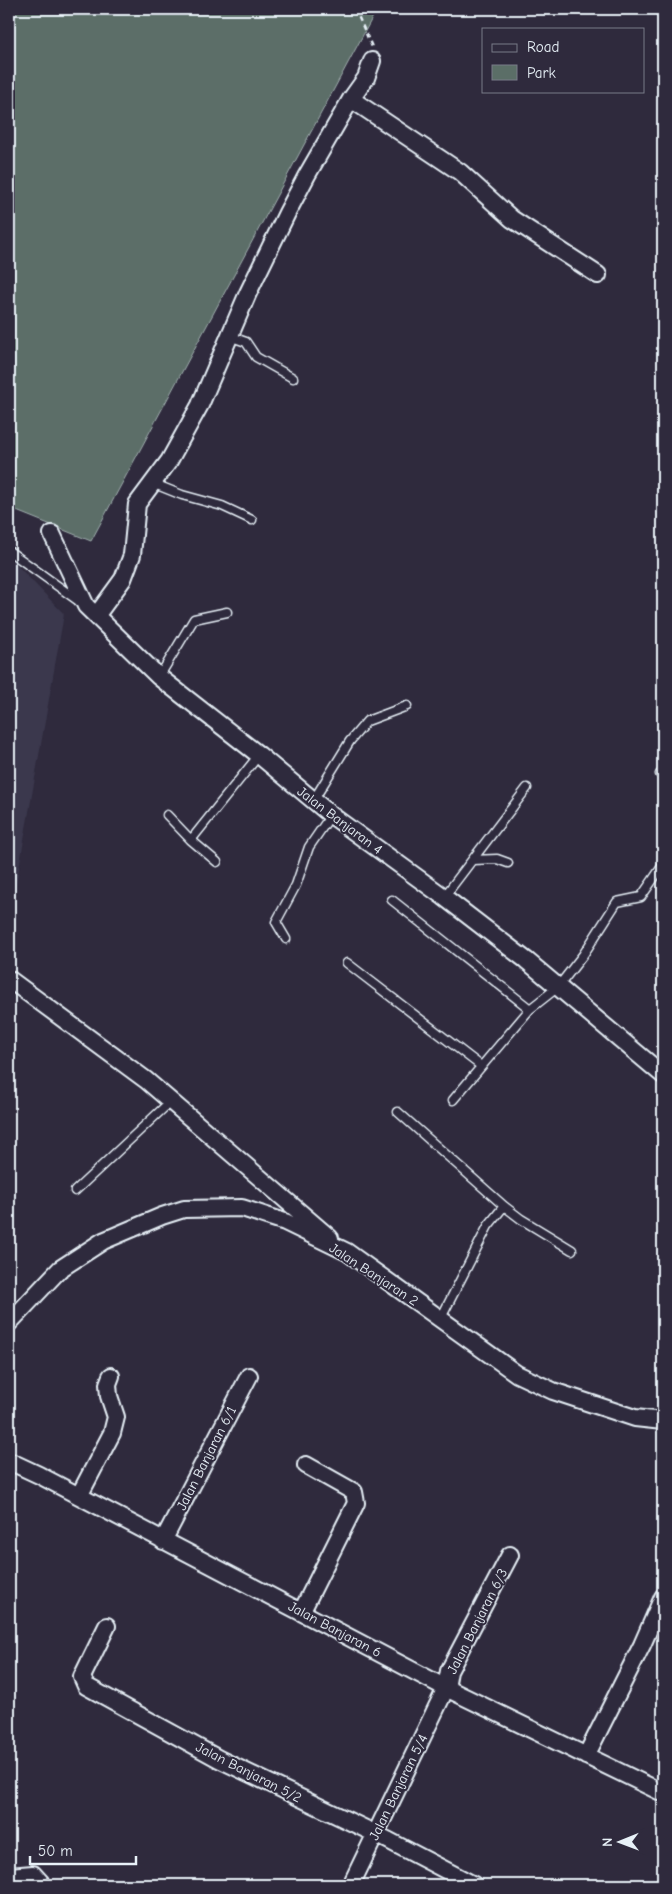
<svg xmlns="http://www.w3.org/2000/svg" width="672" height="1894" font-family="'Comic Neue',sans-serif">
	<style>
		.built { fill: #3b394e }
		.green { fill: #5b6e67; stroke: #a2b0b0 }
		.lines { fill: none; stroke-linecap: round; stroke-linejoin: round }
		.lane-casing { stroke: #e8f1f8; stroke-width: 11 }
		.street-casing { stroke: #e8f1f8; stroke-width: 20 }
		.path { stroke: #e8f1f8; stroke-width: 2.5; stroke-dasharray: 5 4; stroke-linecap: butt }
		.lane { stroke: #2f2a3d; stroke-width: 8 }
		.street { stroke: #2f2a3d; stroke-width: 16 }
		.labels { text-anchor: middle; stroke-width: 4; stroke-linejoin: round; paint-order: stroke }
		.street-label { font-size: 14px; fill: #e8f1f8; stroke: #2f2a3d }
	</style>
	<rect width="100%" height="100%" fill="#2f2a3d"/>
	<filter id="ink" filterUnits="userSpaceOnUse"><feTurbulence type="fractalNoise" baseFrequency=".02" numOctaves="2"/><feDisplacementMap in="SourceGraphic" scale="10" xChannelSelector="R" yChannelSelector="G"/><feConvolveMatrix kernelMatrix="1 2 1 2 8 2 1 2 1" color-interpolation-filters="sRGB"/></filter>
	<g filter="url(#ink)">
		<path class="built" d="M9 557 64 614 13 902 9 901Z"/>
		<path class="green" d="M9 9H377L91 541 9 508Z"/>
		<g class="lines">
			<g class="lane-casing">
				<path id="lane" d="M229 336 246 342 256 357 293 378
					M152 483 182 495 222 506 252 520
					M9 551 80 602
					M159 677 194 619 227 612
					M660 774 663 772
					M313 801 350 741 367 721 407 706
					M167 815 191 840 259 755
					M191 840 217 862
					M473 860 497 859 508 863
					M444 897 527 788
					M392 900 530 1009
					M286 939 276 922 296 885 309 847 331 815
					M347 963 481 1066
					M453 1100 530 1009 558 987 583 955 617 902 641 897 663 865
					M398 1112 504 1206
					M75 1191 171 1101
					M441 1318 488 1226 504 1206 521 1219 572 1250"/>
			</g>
			<g class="street-casing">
				<path id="street" d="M351 99 460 172 512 219 598 275
					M52 534 86 606 159 677 259 755 331 815 444 897 526 960 663 1075
					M96 616 123 579 132 555 137 504 169 461 200 405 248 293 287 213 307 175 351 99 366 78 372 61
					M9 979 146 1080 330 1238
					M9 1323 60 1269 103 1241 162 1216 184 1209 242 1208 285 1222 347 1252 517 1374 553 1391 635 1418 663 1421
					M9 1461 39 1475 446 1688 663 1793
					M79 1496 112 1433 116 1417 109 1396 108 1384 111 1376
					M163 1541 249 1376
					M302 1611 356 1503 354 1492 306 1465
					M107 1626 82 1677 86 1686 219 1759 376 1834 474 1885
					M586 1756 642 1645 663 1597
					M9 1876 33 1874 43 1885
					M351 1885 446 1688 449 1671 510 1555"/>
			</g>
			<path class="path" d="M355 9 372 47"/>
			<use href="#lane" class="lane"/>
			<use href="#street" class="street"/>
		</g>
	</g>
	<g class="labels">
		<g class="street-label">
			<text transform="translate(340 820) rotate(37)" y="5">Jalan Banjaran 4</text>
			<text transform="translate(374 1274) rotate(33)" y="5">Jalan Banjaran 2</text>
			<text transform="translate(206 1458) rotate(-63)" y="5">Jalan Banjaran 6/1</text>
			<text transform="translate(477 1621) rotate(-63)" y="5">Jalan Banjaran 6/3</text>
			<text transform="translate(335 1629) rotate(28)" y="5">Jalan Banjaran 6</text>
			<text transform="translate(249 1772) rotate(27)" y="5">Jalan Banjaran 5/2</text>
			<text transform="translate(398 1787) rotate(-64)" y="5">Jalan Banjaran 5/4</text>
		</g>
	</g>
	<rect width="672" height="1894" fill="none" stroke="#2f2a3d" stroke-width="30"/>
	<rect x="15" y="15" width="642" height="1864" fill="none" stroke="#e8f1f8" stroke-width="2" filter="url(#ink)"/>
	<rect x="482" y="28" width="162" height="65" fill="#2f2a3d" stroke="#797a88"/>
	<rect x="492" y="44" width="25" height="8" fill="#2f2a3d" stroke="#797a88"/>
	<text x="527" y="52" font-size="15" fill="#e8f1f8">Road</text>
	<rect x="492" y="65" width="25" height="15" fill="#5b6e67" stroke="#797a88"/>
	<text x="527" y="78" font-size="15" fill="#e8f1f8">Park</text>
	<g transform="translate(620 1842) rotate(269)" stroke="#2f2a3d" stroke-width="4" paint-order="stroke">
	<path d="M0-4L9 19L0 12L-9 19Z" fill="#e8f1f8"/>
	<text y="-8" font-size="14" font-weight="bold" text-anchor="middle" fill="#e8f1f8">N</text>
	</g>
	<path d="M30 1856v8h106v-8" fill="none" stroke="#e8f1f8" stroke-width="2.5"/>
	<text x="38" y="1856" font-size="15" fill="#e8f1f8" stroke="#2f2a3d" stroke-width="4" paint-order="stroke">50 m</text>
</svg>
